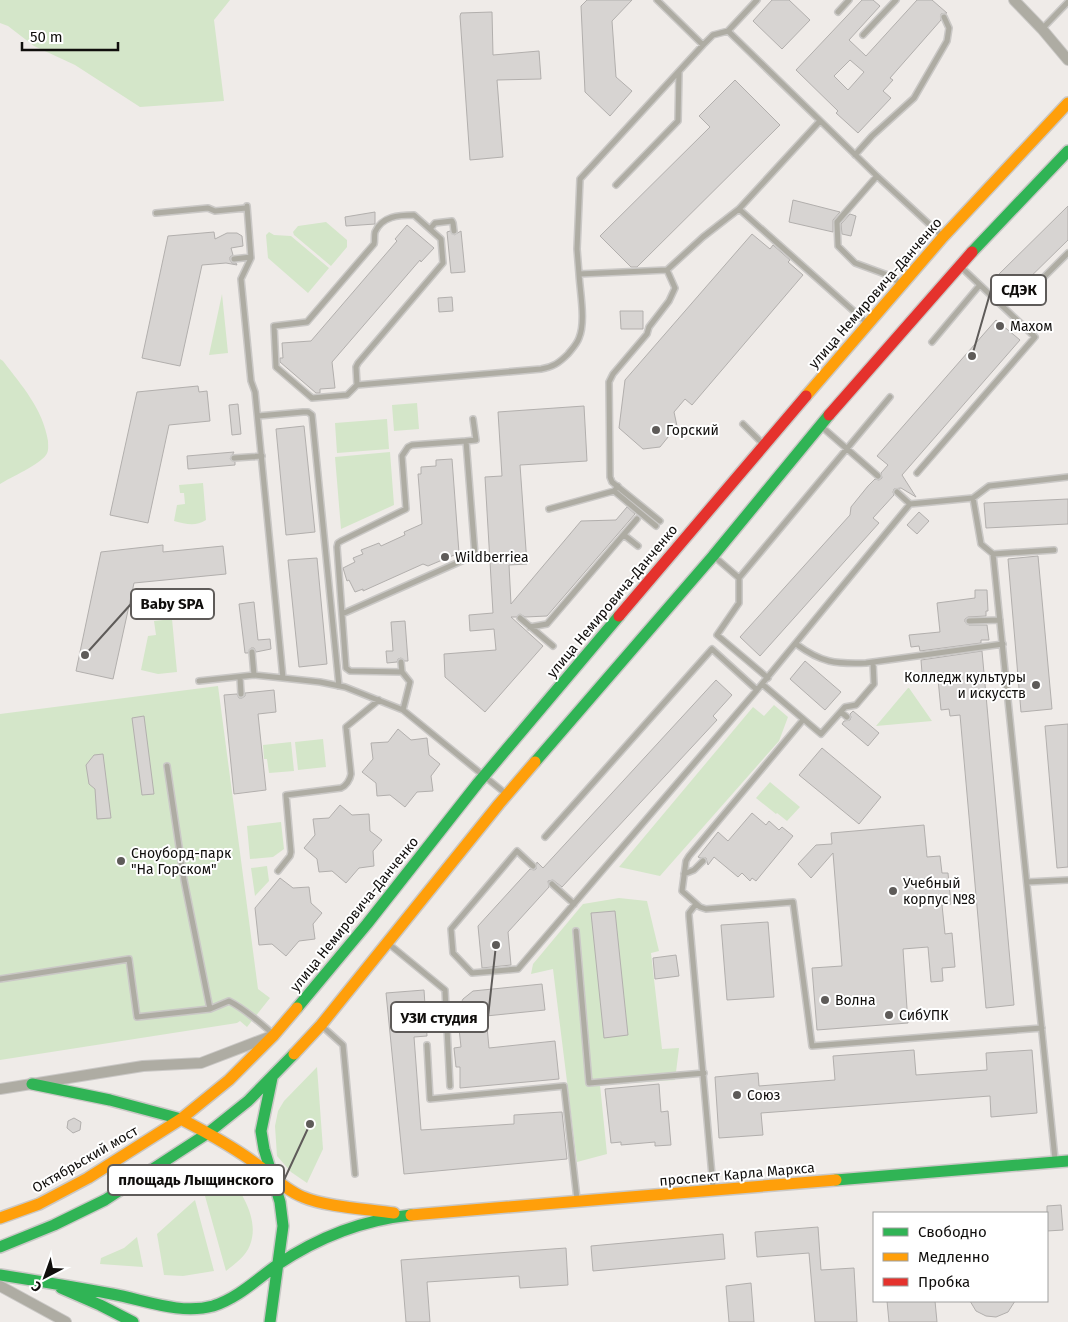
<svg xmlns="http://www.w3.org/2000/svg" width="1068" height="1322" font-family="'Fira Sans',sans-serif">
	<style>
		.green { fill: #d4e6c9 }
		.building { fill: #d7d4d2; stroke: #b2afad; fill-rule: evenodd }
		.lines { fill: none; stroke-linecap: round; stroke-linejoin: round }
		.lane-casing { stroke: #cac8c6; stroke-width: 8 }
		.street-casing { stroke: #cac8c6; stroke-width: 12 }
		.fast-casing { stroke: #cac8c6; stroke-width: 14 }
		.slow-casing { stroke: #cac8c6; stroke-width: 14 }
		.jam-casing { stroke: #cac8c6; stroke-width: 14 }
		.lane { stroke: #aeaca3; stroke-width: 5 }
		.street { stroke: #aeaca3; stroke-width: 10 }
		.fast { stroke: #30b455; stroke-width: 11 }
		.slow { stroke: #ff9f0a; stroke-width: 11 }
		.jam { stroke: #e5322d; stroke-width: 11 }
		.poi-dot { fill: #5e5b59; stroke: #fff; stroke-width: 2 }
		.labels { text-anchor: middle; stroke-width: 4; stroke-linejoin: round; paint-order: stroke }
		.street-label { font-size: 14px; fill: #100e0c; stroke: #fff }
		.poi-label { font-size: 14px; fill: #100e0c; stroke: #fff; text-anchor: start }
		.leader { fill: none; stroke: #5e5b59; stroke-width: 2 }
		.callout-dot { fill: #5e5b59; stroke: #fff; stroke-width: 2 }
		.callout { fill: #fff; stroke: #5e5b59; stroke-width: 2 }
		.callout-label { font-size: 15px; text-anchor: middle; font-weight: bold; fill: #100e0c }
	</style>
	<rect width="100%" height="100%" fill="#efebe8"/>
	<path class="green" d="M0 0H230L214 20 224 101 140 107 75 65 34 46 8 26 0 23Z
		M326 222 347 240V247L331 266 294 235 293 232 298 226Z
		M269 232 274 235 291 236 329 268 308 293 268 258 266 235Z
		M222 294 228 353 209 355Z
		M0 359 3 361C22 386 43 409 48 441 48 446 49 451 46 455 39 465 11 477 0 484Z
		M417 403 419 429 394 431 392 405Z
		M387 419 389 449 337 453 335 423Z
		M390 452 394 505 341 529 335 457Z
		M203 483 206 520C195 527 186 524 174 521L177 505 185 504 184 493H180L179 485Z
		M172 619 177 672 158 674 141 670 148 636 156 635 154 621Z
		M218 686 258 989 270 998 247 1027 240 1021 237 1023 0 1060V714Z
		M909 688 932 721 876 726 908 688Z
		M774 705 788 717 779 741 660 876 619 867 753 707 764 716Z
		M323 739 326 767 298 770 295 742Z
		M291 742 294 771 269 773 267 759H264L263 745Z
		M770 782 800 807 787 821 777 813 776 814 756 798Z
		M281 822 284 849 273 857 250 859 247 826Z
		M267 866 269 881 255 896 251 868Z
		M619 898 647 901 659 951 651 953 662 1049 679 1048 675 1080 600 1085 607 1154 577 1162 553 969 531 974 533 964 583 904Z
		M317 1067 323 1149 307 1183 291 1172 277 1156 275 1126 278 1111 284 1101Z
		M228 1172C241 1193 260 1219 250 1245 246 1256 235 1264 226 1271L205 1196Z
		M195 1200 214 1271 183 1276 164 1275 157 1234Z
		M137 1237 143 1267 100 1264 101 1258 124 1248Z"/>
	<path class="building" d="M587 0H632L612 21 616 77 632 91 610 116 585 92 581 6Z
		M772 0H789L810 20 782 49 753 21Z
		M862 0H873L880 6 849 40 866 56 917 0H932L947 13 941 14V20L890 78 893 80 883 91 891 98 858 133 836 113 838 111 796 70ZM850 60 864 72 848 90 834 76Z
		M492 12 493 55 539 51 541 79 497 80 503 157 470 160 460 16 461 13Z
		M735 80 780 125 637 267H631L600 236 710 127 699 116Z
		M793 200 840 212 833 220V232L789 222Z
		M1068 206V240L1014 293 997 276Z
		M375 212V224L346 226 345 217Z
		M850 214 856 216 851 236 842 234 841 224Z
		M407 225 434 248 421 262 420 260 332 362 335 388 320 389V393H316L280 362V358H283L282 343 311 341 397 241 395 239Z
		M450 231 454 235 461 231 465 272 451 273 447 232Z
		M214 232 215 239 227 233H237L242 236 243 246 231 248 233 255 230 257V260L232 263H236L237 265 226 263 202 265 180 366 142 358 168 236Z
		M752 234 770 249 773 245 790 260 788 262 803 275 692 405 685 399 674 412 677 426 660 447 643 449 619 428 625 380Z
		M452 297 453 311 439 312 438 298Z
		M620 311H643V329H621Z
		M996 320 1020 340 902 475 916 497 901 488 894 489 893 492 894 495 873 518 879 523 760 656 740 637 850 515 851 507 868 486 875 479 879 480 882 478 881 473 888 465 877 456Z
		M198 386 199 392 207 391 210 421 169 425 148 523 110 515 137 392Z
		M238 404 241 434 232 435 229 405Z
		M584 406 587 461 520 465 527 564 509 565 511 604 581 521 616 520 627 507 635 514 547 616 525 617 520 614 516 617H511L543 646 485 712 445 677 444 654 496 650 494 629 470 631 469 615 493 613 485 477 502 476 498 412Z
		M304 426 315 532 286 535 276 429Z
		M234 452 230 459 235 462V465L188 469 187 456Z
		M452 459 459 553 428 566 423 564 363 591V589L355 592 349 580 347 581 343 568 355 562 353 558 363 554 361 550 379 543 381 546 405 535 404 532 422 524 418 474H421V467L436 466V460Z
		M1068 499V524L986 528 984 503Z
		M919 512 929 521 917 534 907 525Z
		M163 545V552L223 546 226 574 134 583 113 679 76 671 101 552Z
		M1038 556 1052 709 1021 712 1008 559Z
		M317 558 327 664 299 667 288 560Z
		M975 590H987L988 611H986V616L968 617 965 619V622L969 625H987L989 640H981V643L920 651 919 646 911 647 909 635 940 632 937 603 975 598Z
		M254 602 258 640 270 639 271 649 256 652 254 648H251L248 653H245L239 604Z
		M405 621 408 661H405L401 658 398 659 397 662 387 663 386 651H393L391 622Z
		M982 651 1014 1005 986 1008 960 715 950 716 949 709 941 710 938 679 926 680 925 673H922L921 660Z
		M805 661 841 692 825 710 790 679Z
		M716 680 732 695 713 716 717 720 562 887 553 880 548 881 549 887 508 932 511 965 482 968 478 926 530 869 534 870 536 869 537 862 543 868Z
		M274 690 276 712 258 714 266 790 234 794 224 695 237 694 239 698H242L245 696V693Z
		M853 711 879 733 868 746 842 724 844 721 850 720 851 717 850 714Z
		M144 716 154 794 142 795 132 718Z
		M1068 724V867L1057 868 1045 726Z
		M398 729 411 740 427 738 429 755 440 764 431 776 433 791 417 792 405 807 390 795 377 796 376 783 362 772 373 759 371 743 388 742Z
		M822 748 881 797 859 824 799 775Z
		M103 754 111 818 97 819 95 789 89 784 86 765 94 755Z
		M340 805 352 815 369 814 370 831 382 840 373 851 374 866 359 868 346 883 332 871 319 872 317 859 304 848 315 835 313 819 329 818Z
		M752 813 766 825 769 821 779 830 782 827 793 836 756 881 752 878 750 881 742 873 738 877 714 857 708 865 706 858H700L698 857 718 832 728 841Z
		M924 825 927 857 940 856 942 873H948L951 904 942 905 945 934 952 933 955 967 942 968 943 981 931 982 928 947 903 949 908 1023 817 1030 812 968 842 966 833 853 811 878 798 864 816 845 832 844 831 833Z
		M280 878 293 888 309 887 311 903 322 913 313 924 315 939 299 941 286 956 272 944 259 945 255 908Z
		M615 911 628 1035 604 1038 591 913Z
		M768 922 774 997 727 1000 721 925Z
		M676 955 679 976 655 979 653 958Z
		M542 984 545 1010 486 1016 489 1048 555 1041 559 1079 460 1088V1067H456L454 1048 461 1047 458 1019V1009L463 999 473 991Z
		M424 990 427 1036 414 1037 421 1130 514 1124V1115L562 1112 567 1159 404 1174 386 993Z
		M914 1050 916 1075 987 1070 986 1053 1032 1050 1037 1113 991 1117 990 1096 761 1113 763 1135 719 1138 715 1077 758 1073 759 1086 835 1080 833 1056Z
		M659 1084 661 1112 668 1111 671 1145 655 1146V1142L621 1145V1142L611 1143 605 1089Z
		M74 1118 81 1122 80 1130 73 1133 67 1128 68 1121Z
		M1061 1205 1063 1230 1047 1231V1206Z
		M818 1227 821 1270 854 1268 857 1322H815L809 1253 757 1257 755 1232Z
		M723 1234 725 1259 593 1271 591 1246Z
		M566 1248 568 1285 520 1288 519 1276 427 1282 430 1322H406L401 1260Z
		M751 1283 754 1322H729L726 1286Z
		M887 1301H935L937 1322H889Z
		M970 1301H1015L1008 1312 996 1317 986 1316 976 1311Z"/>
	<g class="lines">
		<g class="lane-casing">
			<path id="lane" d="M657 0 703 45
				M838 12 849 0
				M1042 29 1068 2
				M728 31 877 176 942 236
				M863 35 896 0
				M820 121 739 209 866 322
				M855 155 872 136 914 98 947 41 949 28 944 17
				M877 176 837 222 838 246 855 263 893 277 900 284
				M616 185 678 121 679 72
				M247 206 251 258 241 279 251 381 255 392 283 678 320 682 345 687 403 710 505 793
				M739 209 703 237 667 270 579 274 577 249 580 179 703 45 713 35 728 31 757 0
				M156 213 208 208 215 211 246 208
				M414 215 441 239 443 263 358 363 356 367 357 385 347 395 312 398 276 367 274 326 307 322 374 244C375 241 374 236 375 232 382 216 399 215 414 215Z
				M430 229 435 223 452 221 453 223 454 231
				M234 259 251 257
				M1031 290 1068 253
				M932 342 979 286
				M357 385 541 369C553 367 559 363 568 354 572 349 577 344 579 338 586 322 580 292 579 274
				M258 416 303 412H308L312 415 339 686
				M743 424 762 443
				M822 427 878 476
				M234 458 262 456
				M917 473 1035 337 962 268
				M614 491 656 526
				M897 492 910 504
				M549 509 614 491 618 486
				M660 521 612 482 610 477 609 382 613 374 647 334 649 327 669 301 675 288 667 270
				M624 535 638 546
				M1054 550 993 554 981 544 973 498 989 486 1068 477
				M993 554 1055 1159
				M716 558 739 578V603L717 635 768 678
				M739 578 890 397
				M342 614 475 555 466 441 476 440 473 419
				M520 618 553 646
				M969 621 1000 620
				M530 627 547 624 637 519
				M796 644C822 663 835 664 866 663L1003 644
				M252 652 254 675
				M401 662 402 672
				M240 677 241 694
				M199 681 254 675 283 678
				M762 684 821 734 845 707 856 705 874 684 873 662
				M403 710 410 682 402 672 350 671 346 668 337 547 338 543 341 541 406 509 402 456 408 447 412 445 466 441
				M841 712 847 717
				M803 720 689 856 686 861 682 891 700 907 706 909 793 902 812 1046 1042 1028
				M167 766 184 880 210 1009
				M545 837 712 649 757 690 910 504 973 498
				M533 866 517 851 451 929 453 953 472 973 518 969 757 690
				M278 871 290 856 291 852 286 795 341 788C346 786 350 780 351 774L346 727 379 700
				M684 874 694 870 703 861
				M1027 882 1068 880
				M552 884 574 904
				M696 904 689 913V916L713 1187
				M576 931 589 1083 704 1073
				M390 945 445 990 450 1086
				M0 979 129 959 137 1017 210 1009 229 1001C245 1009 258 1021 272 1033
				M323 1027 343 1045 355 1174
				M427 1045 430 1099 564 1086 577 1199"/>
		</g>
		<g class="street-casing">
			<path id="street" d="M1014 0 1042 29 1068 60
				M0 1089 143 1066 201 1063 269 1037
				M0 1286 66 1322"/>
		</g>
		<g class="fast-casing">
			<path id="fast" d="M972 252 1068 151
				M535 762 713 556 829 415
				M297 1008 367 924 478 783 619 616
				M32 1084 110 1100 181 1119
				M836 1180 1068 1161
				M0 1247 54 1225 105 1200 208 1133 248 1101 294 1054
				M0 1275C38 1281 75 1287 112 1294 145 1300 180 1315 213 1306 238 1298 256 1280 277 1265 317 1238 362 1220 411 1215
				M61 1288 100 1305 133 1322
				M270 1322 283 1226 280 1202 264 1149 261 1131 272 1078"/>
		</g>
		<g class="slow-casing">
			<path id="slow" d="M806 396 943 237 1068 103
				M294 1054 321 1025 499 804 535 762
				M181 1119C208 1133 239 1150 263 1169 275 1179 288 1191 303 1197 326 1207 368 1209 394 1213
				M411 1215 836 1180
				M0 1218 39 1204 88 1178 181 1119 229 1080 274 1035 297 1008"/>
		</g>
		<g class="jam-casing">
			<path id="jam" d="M829 415 972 252
				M619 616 806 396"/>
		</g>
		<use href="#lane" class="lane"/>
		<use href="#street" class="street"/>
		<use href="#fast" class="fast"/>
		<use href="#slow" class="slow"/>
		<use href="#jam" class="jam"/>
	</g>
	<g class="poi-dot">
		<circle cx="1000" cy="326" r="5"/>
		<circle cx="656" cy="430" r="5"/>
		<circle cx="445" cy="557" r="5"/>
		<circle cx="1036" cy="685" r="5"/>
		<circle cx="121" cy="861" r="5"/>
		<circle cx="893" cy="891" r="5"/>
		<circle cx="825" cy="1000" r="5"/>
		<circle cx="889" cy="1015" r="5"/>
		<circle cx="737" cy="1095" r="5"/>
	</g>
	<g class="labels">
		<g class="street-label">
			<text transform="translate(875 293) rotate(-49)" y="5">улица Немировича-Данченко</text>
			<text transform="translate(612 601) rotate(-50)" y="5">улица Немировича-Данченко</text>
			<text transform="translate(354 914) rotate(-51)" y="5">улица Немировича-Данченко</text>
			<text transform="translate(85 1159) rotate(-30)" y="5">Октябрьский мост</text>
			<text transform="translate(737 1174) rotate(-5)" y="5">проспект Карла Маркса</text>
		</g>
		<g class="poi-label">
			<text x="1010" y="331">Махом</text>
			<text x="666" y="435">Горский</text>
			<text x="455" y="562">Wildberriea</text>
			<text x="1026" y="682" text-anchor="end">Колледж культуры<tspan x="1026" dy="16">и искусств</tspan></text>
			<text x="131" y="858">Сноуборд-парк<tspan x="131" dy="16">"На Горском"</tspan></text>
			<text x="903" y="888">Учебный<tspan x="903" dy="16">корпус №8</tspan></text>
			<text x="835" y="1005">Волна</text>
			<text x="899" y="1020">СибУПК</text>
			<text x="747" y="1100">Союз</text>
		</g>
	</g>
	<path class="leader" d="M972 356L991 290M85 655L131 604M496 945L488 1017M310 1124L284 1180"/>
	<g class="callout-dot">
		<circle cx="972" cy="356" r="5"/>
		<circle cx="85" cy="655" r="5"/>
		<circle cx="496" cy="945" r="5"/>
		<circle cx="310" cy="1124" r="5"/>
	</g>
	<g class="callout">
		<rect x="991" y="275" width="55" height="30" rx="5"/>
		<rect x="131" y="589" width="83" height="30" rx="5"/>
		<rect x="391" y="1002" width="97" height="30" rx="5"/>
		<rect x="108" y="1165" width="176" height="30" rx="5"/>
	</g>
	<g class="callout-label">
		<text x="1019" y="295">СДЭК</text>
		<text x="172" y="609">Baby SPA</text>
		<text x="439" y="1023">УЗИ студия</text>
		<text x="196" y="1185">площадь Лыщинского</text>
	</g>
	<rect x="873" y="1212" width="175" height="90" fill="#ffffff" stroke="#9f9f9e"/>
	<rect x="883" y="1228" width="25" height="8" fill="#30b455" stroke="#9f9f9e"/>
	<text x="918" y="1237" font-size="15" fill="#100e0c">Свободно</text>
	<rect x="883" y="1253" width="25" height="8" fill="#ff9f0a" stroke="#9f9f9e"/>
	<text x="918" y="1262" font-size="15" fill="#100e0c">Медленно</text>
	<rect x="883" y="1278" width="25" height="8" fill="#e5322d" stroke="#9f9f9e"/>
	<text x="918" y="1287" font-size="15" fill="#100e0c">Пробка</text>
	<g transform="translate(45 1277) rotate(221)" stroke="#ffffff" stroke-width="4" paint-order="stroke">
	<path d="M0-4L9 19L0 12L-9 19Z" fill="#100e0c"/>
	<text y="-8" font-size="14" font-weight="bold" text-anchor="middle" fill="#100e0c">С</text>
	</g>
	<path d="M22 42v8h96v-8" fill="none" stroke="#100e0c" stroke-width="2.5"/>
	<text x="30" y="42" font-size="15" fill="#100e0c" stroke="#ffffff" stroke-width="4" paint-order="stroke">50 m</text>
</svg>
